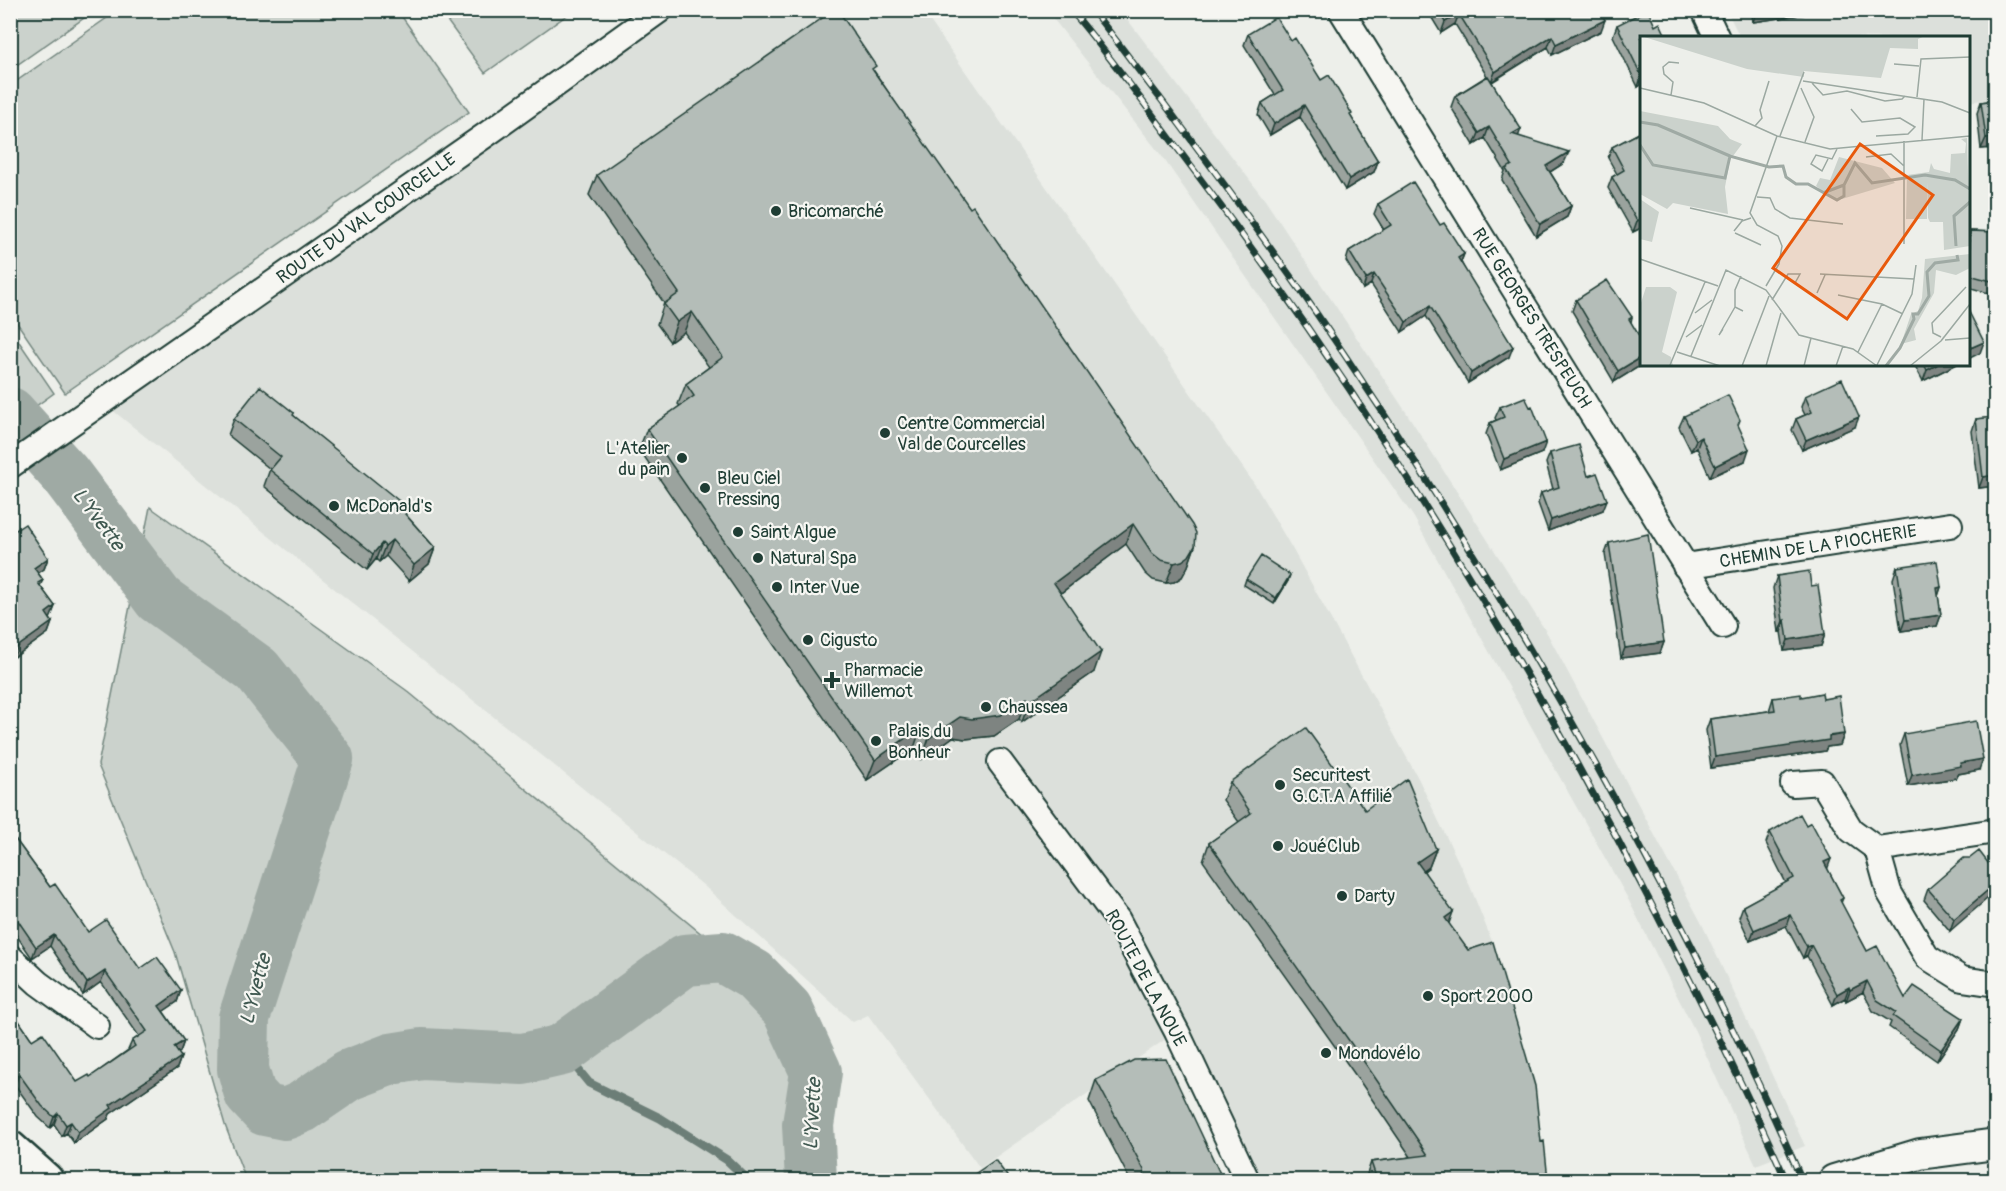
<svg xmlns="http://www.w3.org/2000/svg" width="2006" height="1191" font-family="Pangolin,sans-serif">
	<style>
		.built { fill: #dce0db }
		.green { fill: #cbd2cc; stroke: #758880; stroke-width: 1.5 }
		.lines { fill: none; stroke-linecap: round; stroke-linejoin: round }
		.stream { stroke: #6c7e77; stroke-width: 9 }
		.river { stroke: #9faaa4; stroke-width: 52 }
		.minor-casing { stroke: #1f3d34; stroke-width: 28 }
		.tertiary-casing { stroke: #1f3d34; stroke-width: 34 }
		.primary-casing { stroke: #1f3d34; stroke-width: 38 }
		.minor { stroke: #f6f6f2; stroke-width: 24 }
		.tertiary { stroke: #f6f6f2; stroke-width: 30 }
		.primary { stroke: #f6f6f2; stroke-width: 33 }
		.rail-casing { stroke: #1f3d34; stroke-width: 7 }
		.rail { stroke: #f6f6f2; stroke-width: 4.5; stroke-dasharray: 14; stroke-linecap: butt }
		.wall { fill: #9ba39e; stroke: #1f3d34; stroke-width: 1.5 }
		.shaded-wall { fill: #7e8481; stroke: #1f3d34; stroke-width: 1.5 }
		.building { fill: #b4bdb8; stroke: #1f3d34; stroke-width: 1.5 }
		.poi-dot { fill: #1f3d34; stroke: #f6f6f2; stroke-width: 2 }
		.labels { text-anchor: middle; stroke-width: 4.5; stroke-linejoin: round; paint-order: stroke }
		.poi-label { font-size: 18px; fill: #1f3d34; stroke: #f6f6f2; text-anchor: start }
		.street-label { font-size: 18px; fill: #1f3d34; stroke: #f6f6f2 }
		.water-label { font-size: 20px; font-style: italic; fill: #3f5850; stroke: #f6f6f2 }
		.inset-river { fill: none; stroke: #9faaa4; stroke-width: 3 }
		.inset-road { fill: none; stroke: #9ba8a1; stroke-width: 1.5 }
		.view { fill: #e8590c; fill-opacity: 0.15; stroke: #e8590c; stroke-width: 3 }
		.inset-edge { fill: none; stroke: #1f3d34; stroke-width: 3 }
	</style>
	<rect width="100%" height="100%" fill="#edefea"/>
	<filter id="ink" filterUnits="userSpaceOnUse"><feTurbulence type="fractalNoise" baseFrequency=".0167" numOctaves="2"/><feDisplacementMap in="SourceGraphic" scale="12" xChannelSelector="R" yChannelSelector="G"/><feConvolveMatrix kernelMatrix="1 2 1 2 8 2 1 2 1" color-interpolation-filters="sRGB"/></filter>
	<g filter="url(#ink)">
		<path class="built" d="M661 11H923L1255 485 1293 550 1418 778 1470 886 1499 959 1536 1180H1247L1176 1032 980 1168 868 1015 853 1022 703 885 101 401Z
			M1047 11H1121L1265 200 1406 412 1547 633 1702 924 1805 1146 1756 1165 1696 1033 1627 897 1413 516 1161 155Z
			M1727 11H1995V98L1969 102 1968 38 1740 37Z"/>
		<path class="green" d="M11 10H94V11L11 69Z
			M117 11H398L469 112 65 393 11 314V85Z
			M564 11 567 15 485 73 440 11Z
			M11 330 54 393 11 424H10Z
			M150 507 406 690 738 964 807 1091 802 1180H246L225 1125 175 952 98 765Z"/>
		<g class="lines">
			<path class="stream" d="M562 1050 589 1083 660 1118 727 1160 748 1180"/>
			<path class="river" d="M10 413 65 474 159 599 257 670 328 759 244 1018 243 1069 250 1094 265 1110 285 1114 302 1107 349 1075 391 1059 422 1054 523 1059 562 1050 685 960 723 957 754 975 787 1009 816 1072 808 1125 811 1180"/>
			<g class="minor-casing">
				<path id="minor" d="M1341 10 1723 626
					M1704 10 1717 38
					M10 466 487 134 660 10
					M1685 566 1950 525
					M1000 762 1118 920 1177 1032 1247 1180
					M1793 784 1822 782 1851 830 1877 849
					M1996 831 1877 849 1889 892 1927 957 1962 979 1996 984
					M10 957 38 983 97 1026"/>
			</g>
			<g class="tertiary-casing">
				<path id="tertiary" d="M1834 1180 1920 1154 1996 1144"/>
			</g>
			<g class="primary-casing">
				<path id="primary" d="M10 1148 46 1180"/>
			</g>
			<use href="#minor" class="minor"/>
			<use href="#tertiary" class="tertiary"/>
			<use href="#primary" class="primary"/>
			<g class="rail-casing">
				<path id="rail" d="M1071 10C1110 56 1145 105 1181 153 1362 391 1520 647 1656 913 1701 1002 1746 1090 1786 1180
					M1092 10C1116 39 1137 69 1160 98 1211 166 1261 234 1310 304 1500 580 1667 873 1802 1180"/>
			</g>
			<use href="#rail" class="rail"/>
		</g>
		<path class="wall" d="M1150 10H1161L1153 15Z
			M1427 10H1599L1601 31 1552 55 1548 47 1492 82 1518 136 1564 163 1550 172 1571 206 1567 217 1536 236 1502 180 1505 171 1485 138 1474 145 1451 107 1455 96 1487 76 1455 24 1441 33Z
			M1751 10H1834L1753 22Z
			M1617 25 1655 26 1641 38V85L1638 87 1613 36Z
			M1248 34 1291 41 1321 80 1351 117 1378 161 1374 172 1345 190 1300 117 1270 135 1258 115 1262 103 1275 95 1244 45Z
			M874 71 1195 546 1188 566 1182 577 1174 582 1166 583 1153 580 1145 573 1126 544 1061 593 1094 672 1022 722 1019 719 994 736 965 739 953 737 922 759 914 748 867 780 639 449 647 429 680 406 678 404 686 384 709 367 684 332 670 342 657 324 664 303 589 195 597 175Z
			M1995 100V166L1993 148 1981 149 1977 113 1981 102Z
			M1641 132V228L1633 232 1608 188 1612 177 1617 174 1608 158 1612 147Z
			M1378 204 1440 225 1464 254 1461 262 1509 357 1468 383 1426 316 1402 332 1371 284 1363 289 1346 261 1349 251 1384 230 1374 214Z
			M1970 231 1995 232V295L1968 287V234Z
			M1576 300 1632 317 1631 322 1641 364H1643L1614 382 1572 311Z
			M1914 364H1957L1923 381Z
			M1805 396 1855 427 1802 450 1792 430 1796 419 1805 415 1801 407Z
			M1500 407 1542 453 1500 470 1486 434 1490 423 1496 420 1495 418Z
			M294 413 293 415 407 516 435 548 429 564 409 581 386 556 379 562 376 559 367 570 264 486 270 469 228 435 234 419Z
			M1684 416 1738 425 1745 461 1710 477 1697 448 1691 451 1679 427Z
			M1995 417V486L1979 488 1972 431 1976 419Z
			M1550 453 1588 476 1603 510 1548 531 1538 503 1541 493 1553 489 1546 463Z
			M10 534 48 558 44 569 38 573 43 580 40 586 55 606 50 618 52 622 48 633 13 658 10 655Z
			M1609 543 1664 642 1660 653 1621 658 1605 554Z
			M1897 567 1941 587 1938 596 1941 615 1937 626 1901 631 1893 579Z
			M1777 576 1825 634 1821 646 1784 651 1781 632H1779L1773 588Z
			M1246 579 1288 581 1274 604 1244 585Z
			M1801 697 1823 699 1844 734 1840 745 1827 747 1825 751 1711 768 1706 730 1710 719 1769 711 1773 698Z
			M1904 734 1979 770 1958 774 1956 778 1908 786 1900 745Z
			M1230 782 1365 810 1436 849 1429 867 1424 871 1449 924 1541 1142 1548 1180H1365L1371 1162 1411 1157 1361 1083 1203 861 1209 843 1239 822 1223 800Z
			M10 832 50 887 88 932 140 969 181 990 177 1002 163 1011 184 1041 180 1052 178 1053 181 1057 177 1068 110 1114 108 1119 74 1143 67 1133 62 1136 54 1124 50 1128 38 1117 15 1085 10 1088V1008L32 1040 77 1082 90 1077 128 1050 132 1041 139 1036 101 982 83 995 50 946 32 958 10 926Z
			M1770 832 1827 868 1843 898 1841 903 1867 951 1905 998 1963 1018 1959 1029 1937 1061 1889 1027 1891 1022 1873 1011 1863 992 1846 1001 1845 998 1833 1005 1807 956 1803 958 1786 926 1750 941 1739 917 1743 906 1786 883 1766 843Z
			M1995 872 1950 931 1924 900 1928 889Z
			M1096 1080 1223 1180H1130L1089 1101Z"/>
		<path class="shaded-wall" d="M1155 10H1161L1153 15Z
			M1757 10H1834L1753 22Z
			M1459 14 1455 24 1441 33 1445 22Z
			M1605 20 1601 31 1552 55 1556 44Z
			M1552 36 1548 47 1491 82 1495 72Z
			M1641 77V85L1638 87Z
			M1304 105 1300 117 1270 135 1274 124Z
			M1489 127 1485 138 1474 145 1479 133Z
			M1521 129 1517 140 1512 134Z
			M1995 137V141L1993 148 1981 149 1986 138Z
			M1569 152 1564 163 1542 177 1546 166Z
			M1378 161 1374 172 1345 190 1349 179Z
			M1571 206 1567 217 1536 236 1540 224Z
			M1641 219V228L1633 232 1637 221Z
			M1464 254 1460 264 1458 258Z
			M1374 274 1371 284 1363 289 1366 279Z
			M1430 306 1426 316 1402 332 1406 322Z
			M692 312 684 332 670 342 677 322Z
			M1984 342 1980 353 1968 359V349Z
			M1513 347 1509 357 1468 383 1471 373Z
			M1641 357V364H1643L1614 382 1618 371Z
			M1938 364H1957L1923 381 1927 370Z
			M1859 417 1855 427 1802 450 1806 440Z
			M1701 437 1697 448 1691 451 1696 440Z
			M1546 442 1542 453 1500 470 1504 459Z
			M1749 449 1745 461 1710 477 1715 466Z
			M1995 475V486L1979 488 1983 477Z
			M1607 500 1603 510 1548 531 1551 520Z
			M1133 524 1126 544 1046 604 1054 583Z
			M392 540 386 556 379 562 385 546Z
			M382 543 376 559 367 570 373 554Z
			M1195 546 1188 566 1182 577 1174 582 1166 583 1174 563Z
			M435 548 429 564 409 581 414 565Z
			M48 558 44 569 30 579 34 568Z
			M1290 575 1288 581 1274 604 1276 598Z
			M1941 587 1937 599V588Z
			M55 606 51 617 42 624 46 613Z
			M1941 615 1937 626 1901 631 1905 620Z
			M1785 620 1781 632H1779L1783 621Z
			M52 622 48 633 13 658 17 647Z
			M1825 634 1821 646 1784 651 1788 640Z
			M1664 642 1660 653 1621 658 1625 648Z
			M1101 652 1094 672 1022 722 1029 702Z
			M1027 698 1019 719 994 736 965 739 953 737 922 759 929 738 960 717Z
			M921 727 914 748 867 780 875 760Z
			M1844 734 1840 745 1827 747 1825 751 1711 768 1715 757Z
			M1983 759 1979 770 1958 774 1956 778 1908 786 1912 775 1960 763Z
			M1436 849 1429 867 1411 880 1417 862Z
			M1831 859 1827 870 1824 862Z
			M1995 884V892L1950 931 1954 919Z
			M1453 912 1447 929 1445 918Z
			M1790 915 1786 926 1750 941 1754 930Z
			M54 935 50 946 32 958 36 947Z
			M1811 945 1807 956 1803 958 1807 947Z
			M105 971 101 982 83 995 87 983Z
			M1867 981 1863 992 1846 1001 1850 990Z
			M1849 987 1845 998 1833 1005 1837 994Z
			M181 990 177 1002 155 1017 159 1006Z
			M1963 1018 1959 1029 1937 1061 1941 1050Z
			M184 1041 180 1052 170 1058 174 1047Z
			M181 1057 177 1068 110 1114 108 1119 74 1143 78 1132 110 1105Z
			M19 1074 15 1085 10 1088V1085L13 1078Z
			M58 1113 54 1124 50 1128 54 1117Z
			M71 1122 67 1133 62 1136 66 1125Z"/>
		<path class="building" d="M834 10H838L876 66 872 69 970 208 973 206 1192 525 1196 533 1195 546 1189 556 1182 561 1174 563 1161 560 1152 553 1133 524 1054 583 1101 652 1029 702 1027 698 1001 715 972 719 960 717 929 738 921 727 875 760 647 429 694 396 686 384 723 357 692 312 677 322 664 304 679 293 597 175Z
			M1437 10H1599L1605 20 1556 44 1552 36 1495 72 1459 14 1445 22Z
			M1647 10H1648L1655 26 1660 23 1667 38H1641V75L1617 25Z
			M1276 17 1291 41 1295 38 1321 80 1329 75 1352 114 1350 115 1378 161 1349 179 1304 105 1274 124 1262 103 1283 90 1248 34Z
			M1488 76 1521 129 1512 134 1569 152 1546 166 1571 206 1540 224 1506 169 1512 165 1489 127 1479 133 1455 96Z
			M1995 100V137L1986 138 1981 102Z
			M1641 132V219L1637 221 1612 177 1624 170 1612 147Z
			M1413 182 1440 225 1444 223 1464 254 1458 258 1513 347 1471 373 1430 306 1406 322 1374 274 1366 279 1349 251 1391 225 1378 204Z
			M1970 231 1995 232V282L1969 275Z
			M1607 280 1632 317 1629 319 1641 339V357L1618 371 1576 300Z
			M1968 310 1984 342 1968 349Z
			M1924 364H1938L1927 370Z
			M1842 379 1859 417 1806 440 1796 419 1812 412 1805 396Z
			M260 386 294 413 293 415 409 509 405 514 435 548 414 565 392 540 385 546 382 543 373 554 270 470 281 457 234 419Z
			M1728 395 1740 420 1738 425 1749 449 1715 466 1701 437 1696 440 1684 416Z
			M1525 397 1530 407 1532 406 1546 442 1504 459 1490 423 1504 417 1500 407Z
			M1995 417V475L1983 477 1976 419Z
			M1579 445 1588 476 1597 473 1607 500 1551 520 1541 493 1559 487 1550 453Z
			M25 524 48 558 34 568 43 580 38 583 55 606 46 613 52 622 17 647 10 639V596L16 592 10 584V534Z
			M1648 534 1664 642 1625 648 1609 543Z
			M1261 556 1290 575 1276 598 1246 579Z
			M1937 561 1941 587 1937 588 1941 615 1905 620 1897 567Z
			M1809 571 1811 586 1818 585 1825 634 1788 640 1785 620 1783 621 1777 576Z
			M1822 693 1823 699 1839 696 1844 734 1829 736V740L1715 757 1710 719 1775 710 1773 698 1801 694V697Z
			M1976 721 1983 759 1960 763 1961 766 1912 775 1904 734Z
			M1306 728 1365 810 1407 779 1436 849 1417 862 1453 912 1445 918 1468 950 1493 942 1535 1086 1541 1142 1544 1141 1548 1180H1377L1371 1162 1428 1155 1367 1066 1209 843 1251 813 1230 782Z
			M1800 814 1806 825 1811 822 1831 859 1824 862 1843 898 1840 900 1867 951 1877 946 1905 998 1914 986 1963 1018 1941 1050 1893 1016 1896 1012 1877 1000 1867 981 1850 990 1849 987 1837 994 1811 945 1807 947 1790 915 1754 930 1743 906 1794 878 1770 832Z
			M10 832 50 887 55 884 88 932 106 920 140 969 157 957 181 990 159 1006 184 1041 174 1047 181 1057 110 1105 112 1108 78 1132 71 1122 66 1125 58 1113 54 1117 42 1106 19 1074 13 1078 10 1076V1008L32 1040 43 1033 77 1082 89 1075 90 1077 135 1046 132 1041 147 1031 105 971 87 983 54 935 36 947 10 909Z
			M1979 851 1995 872V884L1954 919 1928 889 1964 858H1970Z
			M1166 1059 1223 1180H1145L1144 1170 1096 1080 1134 1060Z
			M995 1160 1010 1180H966Z"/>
	</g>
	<g class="poi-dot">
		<circle cx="776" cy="211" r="6"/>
		<circle cx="885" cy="433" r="6"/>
		<circle cx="682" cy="458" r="6"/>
		<circle cx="705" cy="488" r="6"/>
		<circle cx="334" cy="506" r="6"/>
		<circle cx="738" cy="532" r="6"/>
		<circle cx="758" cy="558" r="6"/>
		<circle cx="777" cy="587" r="6"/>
		<circle cx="808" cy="640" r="6"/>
		<path d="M829 671h6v6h6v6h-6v6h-6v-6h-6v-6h6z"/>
		<circle cx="986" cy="707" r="6"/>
		<circle cx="876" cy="741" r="6"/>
		<circle cx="1280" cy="785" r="6"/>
		<circle cx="1278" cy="846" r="6"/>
		<circle cx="1342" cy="896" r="6"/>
		<circle cx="1428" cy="996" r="6"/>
		<circle cx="1326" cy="1053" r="6"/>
	</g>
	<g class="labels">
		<g class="poi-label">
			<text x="788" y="217">Bricomarché</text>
			<text x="897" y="429">Centre Commercial<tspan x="897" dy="21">Val de Courcelles</tspan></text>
			<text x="670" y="454" text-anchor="end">L'Atelier<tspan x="670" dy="21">du pain</tspan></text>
			<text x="717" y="484">Bleu Ciel<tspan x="717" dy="21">Pressing</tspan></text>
			<text x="346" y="512">McDonald's</text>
			<text x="750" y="538">Saint Algue</text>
			<text x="770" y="564">Natural Spa</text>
			<text x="789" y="593">Inter Vue</text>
			<text x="820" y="646">Cigusto</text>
			<text x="844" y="676">Pharmacie<tspan x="844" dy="21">Willemot</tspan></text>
			<text x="998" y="713">Chaussea</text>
			<text x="888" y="737">Palais du<tspan x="888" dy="21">Bonheur</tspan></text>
			<text x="1292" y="781">Securitest<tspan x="1292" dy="21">G.C.T.A Affilié</tspan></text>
			<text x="1290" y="852">JouéClub</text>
			<text x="1354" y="902">Darty</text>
			<text x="1440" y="1002">Sport 2000</text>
			<text x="1338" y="1059">Mondovélo</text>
		</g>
		<g class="street-label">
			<text transform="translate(366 218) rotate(-35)" y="6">ROUTE DU VAL COURCELLE</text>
			<text transform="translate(1532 318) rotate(58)" y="6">RUE GEORGES TRESPEUCH</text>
			<text transform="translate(1818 546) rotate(-9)" y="6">CHEMIN DE LA PIOCHERIE</text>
			<text transform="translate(1146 978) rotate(62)" y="6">ROUTE DE LA NOUE</text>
		</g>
		<g class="water-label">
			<text transform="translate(99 519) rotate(53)" y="7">L'Yvette</text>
			<text transform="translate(255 989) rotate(-75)" y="7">L'Yvette</text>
			<text transform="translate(812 1114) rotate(-87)" y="7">L'Yvette</text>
		</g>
	</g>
	<g transform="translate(1640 36)">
		<rect width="330" height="330" fill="#edefea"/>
		<path d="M1 0H285L278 3V13L250 12 241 42 164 35V41L107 33ZM0 75 78 90 90 103 102 108 90 124 85 151 88 178 33 167 27 173 0 158ZM327 102 330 210 304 214 303 186H290L288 182V146L287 183H266L267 139 289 136 291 127 294 133 310 137 311 118 325 117 326 107 321 103ZM199 121 242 132 255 147 202 163 191 162 176 150 180 142 190 144ZM0 163 19 176 12 206 0 203ZM330 218V232L316 239 296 234 294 257 274 293 276 304 261 308 271 278 278 275 282 262 285 223ZM6 251H30L37 256 22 316 31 321 33 330H0V270Z" fill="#cbd2cc"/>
		<path class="inset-river" d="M0 86 18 89 90 120M0 109 13 129 85 142 90 120 129 131 143 130 146 141 156 148H168L197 164 204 160V149L215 127 232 147 285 139 315 144 330 153M183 157 204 149M316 210 314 180 330 166M246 330 260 312 274 283 273 278H278L289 260 287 236 295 227 318 224 317 219"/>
		<path class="inset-road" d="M254 28 279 30M163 45 302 66 330 77M172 47 183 59 207 55 245 65 262 63 265 60M0 52 64 67 137 100 190 113 330 100M161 52 174 81 165 106M31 59 33 46 24 38 23 31 29 26 39 27M277 61 281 23 330 21M211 73 222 86 260 82 275 91 268 98 236 100M115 90 122 82 120 74 129 45M140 100 164 36M282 104 284 63M264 105V208M226 121 251 118 264 130M188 123 182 135 171 128 176 119 192 123 197 113M117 161 130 162 135 173 150 182 203 188M50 172 103 184M94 195 102 185 111 182M95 197 121 209M0 223 78 250M180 238 274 243M101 240 95 254V271L103 275M126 250 139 228 142 210 138 200 117 189 110 177 137 100M177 257 185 239M198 259 242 268 263 278M132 264 148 238H160L155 247M55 277 72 264M83 293 79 299 95 271M46 301 62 289M301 301 293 297 292 287 326 251M304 301 301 305 330 268M305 304 330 302M37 316 80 330M218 316 242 268M51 320 86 234 126 254 159 299 213 313 237 330M30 329 65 246M237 329 272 258 276 229M102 330 129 260M126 330 141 277M164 330 171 302M196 330 203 310M270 330 301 305"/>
		<path class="view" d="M220 108 293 159 207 283 133 232Z"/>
		<rect width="330" height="330" class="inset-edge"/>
	</g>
	<rect width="2006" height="1191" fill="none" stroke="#f6f6f2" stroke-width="36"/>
	<rect x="18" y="18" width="1970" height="1155" fill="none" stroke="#1f3d34" stroke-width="2" filter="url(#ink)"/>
</svg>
